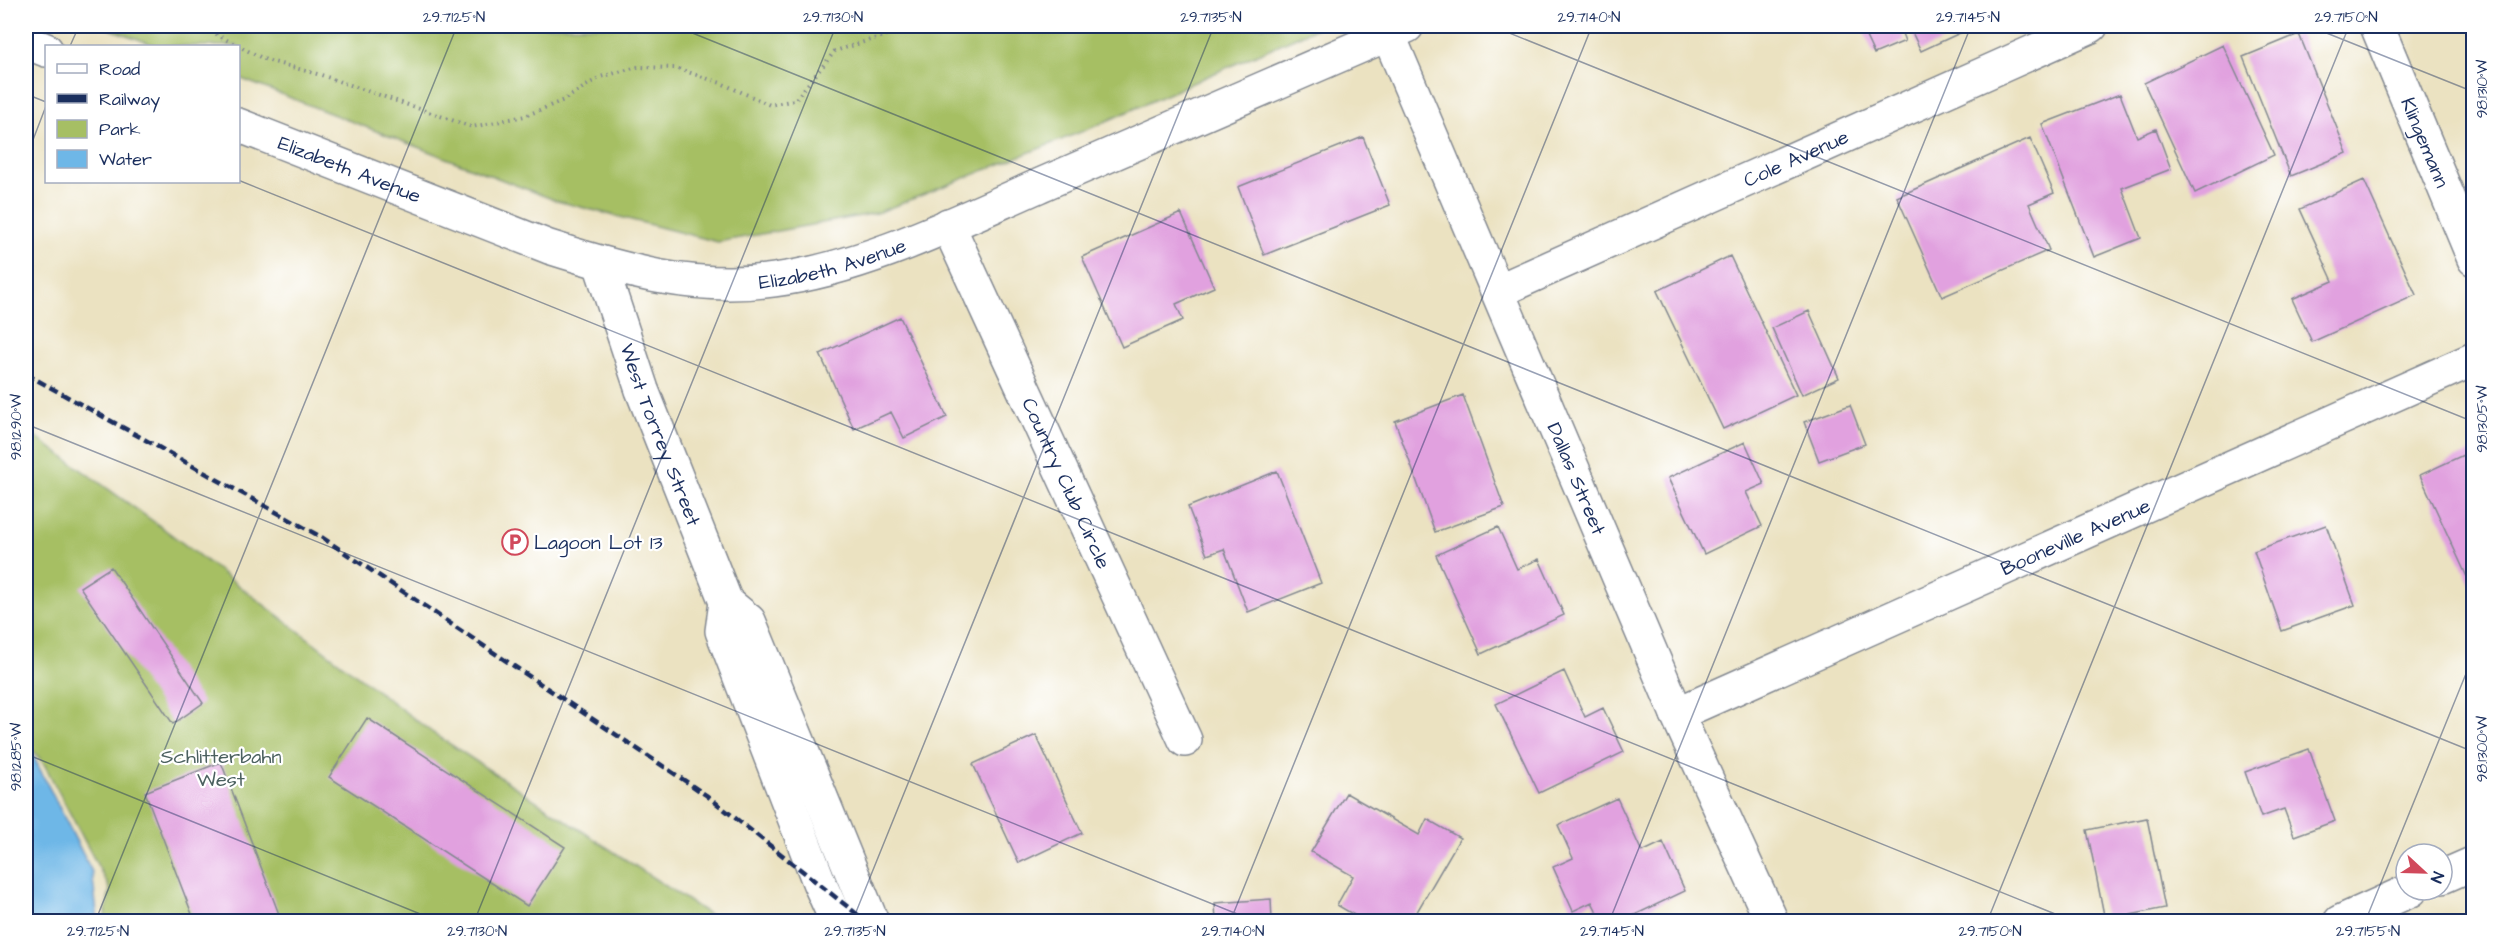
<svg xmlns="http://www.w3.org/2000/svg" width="2499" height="947" font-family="'Architects Daughter',sans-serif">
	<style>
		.green { fill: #a6bf64; stroke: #607761; stroke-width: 1.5 }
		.water { fill: #6eb7e7; stroke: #4473a2; stroke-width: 1.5 }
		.building { fill: #e1a1df }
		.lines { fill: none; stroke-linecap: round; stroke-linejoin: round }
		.minor-casing { stroke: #838890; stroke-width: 36 }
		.path { stroke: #838890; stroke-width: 4; stroke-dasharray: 1.5 4.5; stroke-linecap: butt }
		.minor { stroke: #fff; stroke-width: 33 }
		.rail { stroke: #1b2f5e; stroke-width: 4.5; stroke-dasharray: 9 4.5; stroke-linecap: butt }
		.ticks { fill: none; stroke: #1b2f5e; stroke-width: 1.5; stroke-opacity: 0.45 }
		.labels { text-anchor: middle; stroke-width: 4.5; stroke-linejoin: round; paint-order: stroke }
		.street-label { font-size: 20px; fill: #1b2f5e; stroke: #fff }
		.poi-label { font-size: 20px; fill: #1b2f5e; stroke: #fff; text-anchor: start }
		.park-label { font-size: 20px; fill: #4c6160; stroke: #fff }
		.neatline { fill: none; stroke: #1b2f5e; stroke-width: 2 }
		.ticks-label { font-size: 15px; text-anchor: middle; fill: #1b2f5e }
	</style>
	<rect width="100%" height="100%" fill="#fff"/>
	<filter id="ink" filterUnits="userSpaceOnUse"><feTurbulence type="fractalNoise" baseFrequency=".0167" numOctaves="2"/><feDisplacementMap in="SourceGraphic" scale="12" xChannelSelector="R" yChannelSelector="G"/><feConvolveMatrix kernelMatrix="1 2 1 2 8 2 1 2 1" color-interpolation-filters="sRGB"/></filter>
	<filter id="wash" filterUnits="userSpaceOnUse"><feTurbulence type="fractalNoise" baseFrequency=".008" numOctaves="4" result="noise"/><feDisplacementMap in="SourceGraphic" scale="24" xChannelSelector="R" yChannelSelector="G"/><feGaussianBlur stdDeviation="1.35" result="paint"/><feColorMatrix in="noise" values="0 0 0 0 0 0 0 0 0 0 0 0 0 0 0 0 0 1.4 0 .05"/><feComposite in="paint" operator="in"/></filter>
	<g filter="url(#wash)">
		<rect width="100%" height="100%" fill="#ebe2c1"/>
		<path class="green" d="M102 26H1321L1091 128 877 213 718 242 557 201 239 78 238 46H157Z
			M26 430 164 529 433 733 719 921H104L110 889 44 764 26 742Z"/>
		<path class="water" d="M26 742 92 872 98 921H26Z"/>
		<g id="blocks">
			<path class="building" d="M1861 26H1899L1905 41 1874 54Z
				M1909 26H1975L1921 51Z
				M2299 34 2347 153 2291 176 2243 57Z
				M2223 45 2274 155 2195 193 2144 83Z
				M2120 94 2137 137 2156 129 2171 169 2122 188 2141 238 2094 257 2042 124Z
				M1363 137 1390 205 1264 255 1238 187Z
				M2030 138 2054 193 2029 204 2049 250 1942 297 1897 197Z
				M2364 180 2416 295 2312 342 2292 299 2333 281 2300 209Z
				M1181 213 1214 287 1176 304 1183 320 1122 347 1082 257Z
				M1730 256 1796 395 1723 429 1657 291Z
				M1809 311 1839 378 1802 395 1772 328Z
				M900 317 947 417 904 438 891 412 854 429 820 354Z
				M1463 395 1504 507 1435 532 1395 421Z
				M1850 405 1865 444 1819 461 1804 422Z
				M1745 442 1764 484 1746 492 1762 526 1704 554 1668 478Z
				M2474 450V592L2420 475Z
				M1277 471 1321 583 1248 612 1224 549 1207 555 1188 507Z
				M2326 525 2355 605 2282 631 2254 551Z
				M1498 527 1517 569 1539 559 1564 615 1481 654 1436 555Z
				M111 567 203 703 173 724 80 587Z
				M1564 671 1585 717 1603 708 1624 752 1539 793 1496 704Z
				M367 718 565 847 527 906 329 777Z
				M1036 735 1082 833 1019 863 973 764Z
				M2309 749 2335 821 2294 836 2284 809 2261 817 2245 772Z
				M221 762 282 922H195L145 792Z
				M1346 793 1419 835 1427 819 1460 838 1411 922H1366L1337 905 1353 876 1311 852Z
				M1617 798 1642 852 1663 842 1685 891 1620 922H1602L1592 902 1573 911 1553 867 1573 858 1558 825Z
				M2147 818 2165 908 2105 920 2087 830Z
				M1271 899 1272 922H1216L1215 903Z"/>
		</g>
	</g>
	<g filter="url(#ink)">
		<use href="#blocks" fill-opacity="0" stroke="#838890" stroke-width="1.5"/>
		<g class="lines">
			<g class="minor-casing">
				<g id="minor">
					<path id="s1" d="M2377 26 2474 259"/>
					<path id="s2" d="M1388 34 1677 714 1772 922"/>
					<path d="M26 42 46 50"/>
					<path id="s3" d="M238 125 549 247C625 271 694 291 774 280 866 268 960 220 1045 183 1166 130 1287 78 1407 26"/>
					<path id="s4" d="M948 225 1185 740"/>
					<path id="s5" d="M600 263 642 390 726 602 722 631 819 882 837 922"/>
					<path id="s6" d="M1498 291 2091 26"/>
					<path d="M726 602 749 621 872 922"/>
					<path id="s7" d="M1677 714 2474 359"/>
					<path d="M2442 877 2474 863"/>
					<path d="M2340 922 2411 890"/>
				</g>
			</g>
			<path class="path" d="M207 26 219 36 266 60 321 75 472 127 525 116 564 100 600 77 638 67 676 68 721 83 770 105 795 100 835 51 902 30 907 26"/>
			<use href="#minor" class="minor"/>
			<path class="rail" d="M26 374 323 538 706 795 867 922"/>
		</g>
	</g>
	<path class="ticks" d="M675 26 2474 752M1492 26 2474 422M2309 26 2474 92M70 46 79 26M26 94 46 102M26 158 46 106M238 180 2075 922M26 424 1257 922M26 754 440 922M95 922 457 26M474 922 836 26M852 922 1214 26M1230 922 1592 26M1609 922 1971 26M1987 922 2349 26M2365 922 2474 654"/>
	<defs>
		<g id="parking-ring" transform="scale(1.35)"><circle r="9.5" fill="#fff" stroke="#d1495b" stroke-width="1.5"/><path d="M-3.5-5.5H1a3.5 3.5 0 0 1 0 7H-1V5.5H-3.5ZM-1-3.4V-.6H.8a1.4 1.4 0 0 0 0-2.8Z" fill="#d1495b"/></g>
	</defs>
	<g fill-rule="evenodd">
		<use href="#parking-ring" x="515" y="542"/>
	</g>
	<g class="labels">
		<g class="street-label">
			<text dy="7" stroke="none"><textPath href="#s1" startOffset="126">Klingemann</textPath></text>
			<text dy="7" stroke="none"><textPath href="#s6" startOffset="326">Cole Avenue</textPath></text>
			<text dy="7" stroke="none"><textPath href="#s3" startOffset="120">Elizabeth Avenue</textPath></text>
			<text dy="7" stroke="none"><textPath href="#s3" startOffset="624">Elizabeth Avenue</textPath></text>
			<text dy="7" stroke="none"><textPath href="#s5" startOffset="182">West Torrey Street</textPath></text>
			<text dy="7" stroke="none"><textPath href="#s2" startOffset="483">Dallas Street</textPath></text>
			<text dy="7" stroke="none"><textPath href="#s4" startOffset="284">Country Club Circle</textPath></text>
			<text dy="7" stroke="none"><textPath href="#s7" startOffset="436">Booneville Avenue</textPath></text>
		</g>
		<g class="poi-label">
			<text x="534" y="549">Lagoon Lot 13</text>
		</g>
		<g class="park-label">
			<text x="221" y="763">Schlitterbahn<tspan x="221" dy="23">West</tspan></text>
		</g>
	</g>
	<rect width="2499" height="947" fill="none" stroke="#fff" stroke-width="66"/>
	<rect x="45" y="45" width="195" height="138" fill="#ffffff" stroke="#a4acbf" stroke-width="1.5"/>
	<rect x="57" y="64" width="30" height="9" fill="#ffffff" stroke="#a4acbf" stroke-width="1.5"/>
	<text x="99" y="75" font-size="18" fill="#1b2f5e">Road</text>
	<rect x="57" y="94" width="30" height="9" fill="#1b2f5e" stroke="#a4acbf" stroke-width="1.5"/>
	<text x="99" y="105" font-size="18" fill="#1b2f5e">Railway</text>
	<rect x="57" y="120" width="30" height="18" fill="#a6bf64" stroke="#a4acbf" stroke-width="1.5"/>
	<text x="99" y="135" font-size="18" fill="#1b2f5e">Park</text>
	<rect x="57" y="150" width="30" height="18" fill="#6eb7e7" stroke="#a4acbf" stroke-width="1.5"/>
	<text x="99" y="165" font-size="18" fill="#1b2f5e">Water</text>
	<g transform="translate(2424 872) rotate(112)"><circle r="28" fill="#ffffff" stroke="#a4acbf" stroke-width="1.5"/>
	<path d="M0-4.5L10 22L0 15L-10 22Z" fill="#d1495b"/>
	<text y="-9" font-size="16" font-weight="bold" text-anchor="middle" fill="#1b2f5e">N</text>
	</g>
	<rect x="33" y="33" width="2433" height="881" class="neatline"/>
	<g class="ticks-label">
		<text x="454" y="22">29.7125°N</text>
		<text x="833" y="22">29.7130°N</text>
		<text x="1211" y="22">29.7135°N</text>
		<text x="1589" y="22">29.7140°N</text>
		<text x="1968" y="22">29.7145°N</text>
		<text x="2346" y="22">29.7150°N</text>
		<text transform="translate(2482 89) rotate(-90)" y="5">98.1310°W</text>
		<text transform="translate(2482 419) rotate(-90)" y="5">98.1305°W</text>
		<text transform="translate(16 427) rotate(-90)" y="5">98.1290°W</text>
		<text transform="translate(2482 749) rotate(-90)" y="5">98.1300°W</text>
		<text transform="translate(16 757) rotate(-90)" y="5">98.1285°W</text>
		<text x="98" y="936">29.7125°N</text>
		<text x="477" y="936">29.7130°N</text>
		<text x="855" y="936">29.7135°N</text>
		<text x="1233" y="936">29.7140°N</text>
		<text x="1612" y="936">29.7145°N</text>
		<text x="1990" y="936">29.7150°N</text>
		<text x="2368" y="936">29.7155°N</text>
	</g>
</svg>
